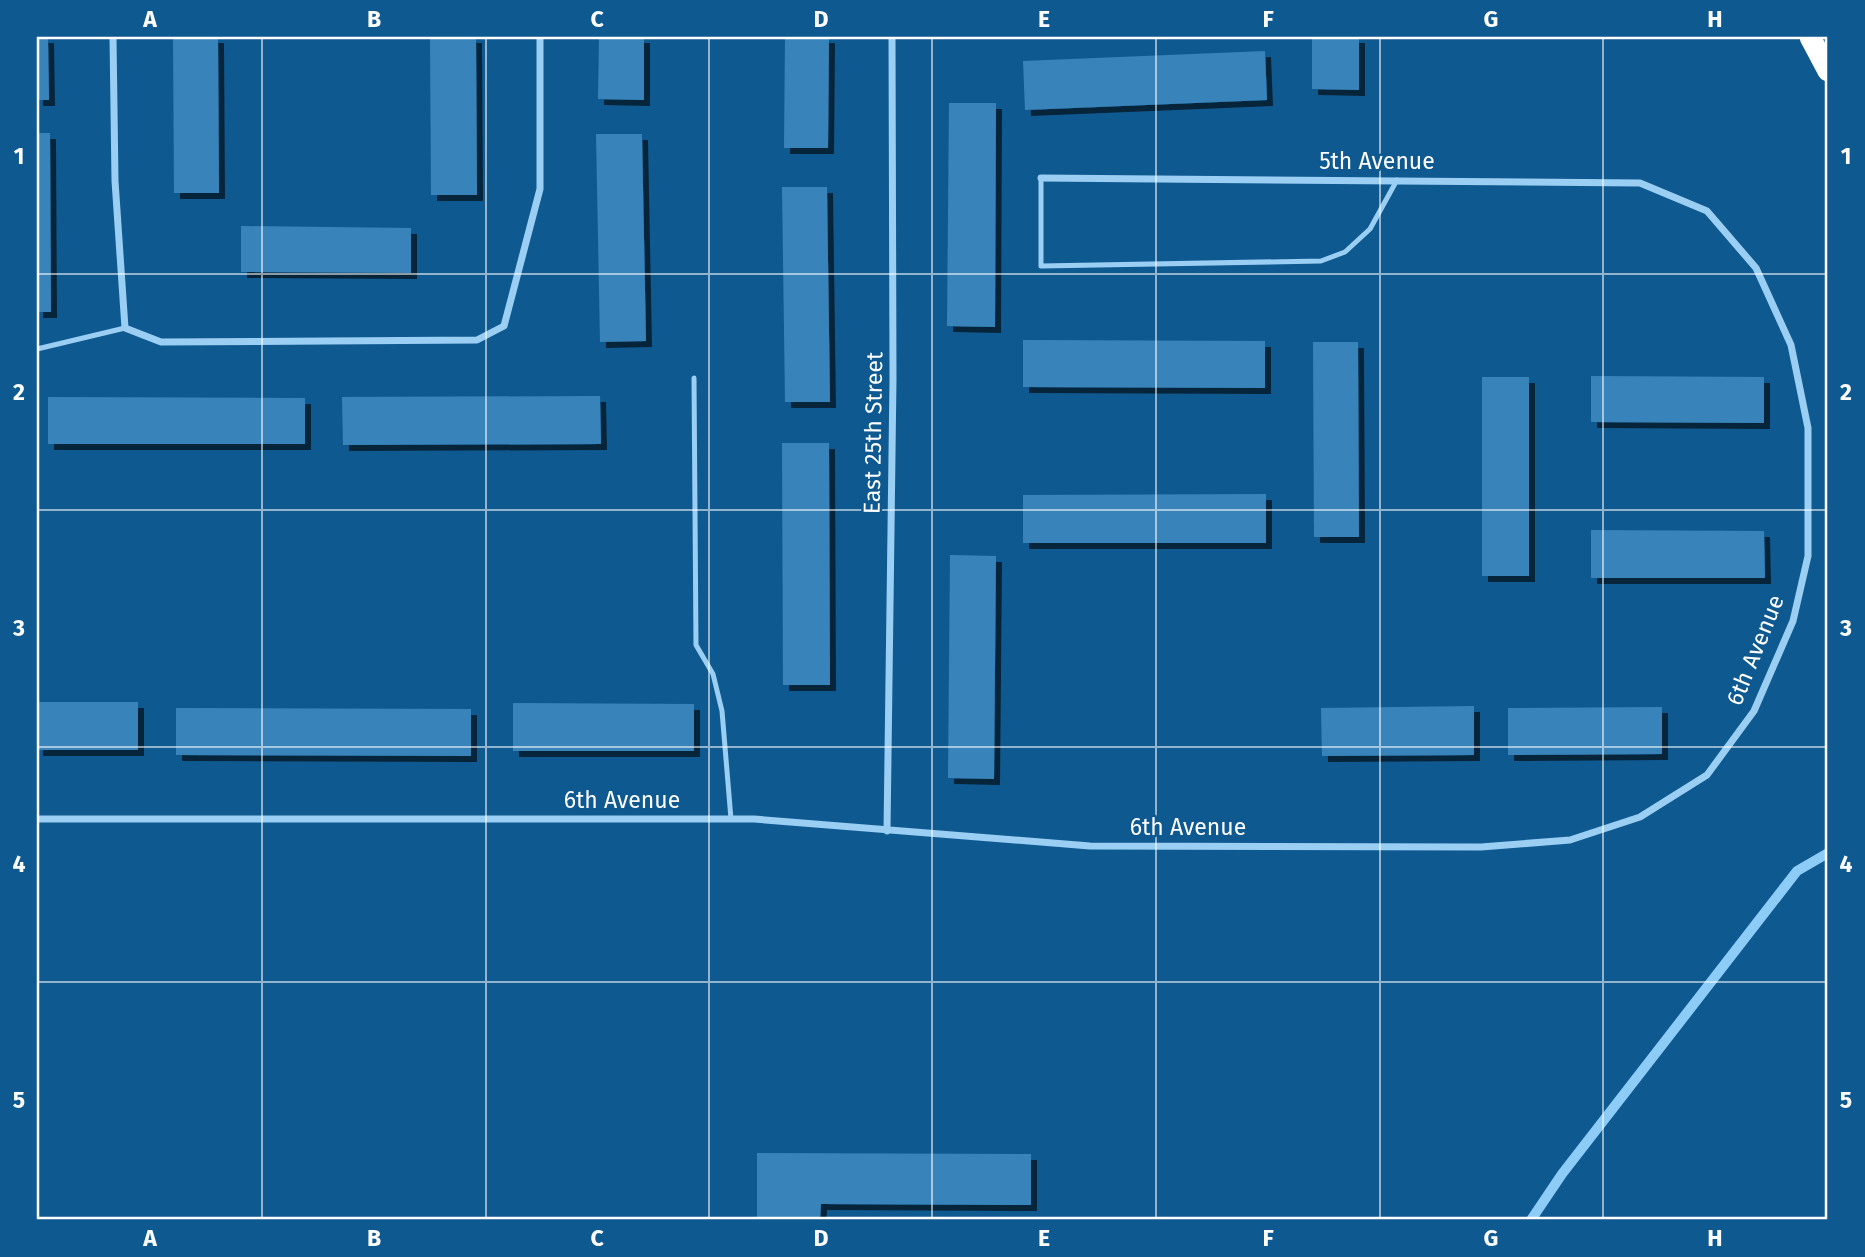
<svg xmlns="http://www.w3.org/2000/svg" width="1865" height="1257" font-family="'Fira Sans',sans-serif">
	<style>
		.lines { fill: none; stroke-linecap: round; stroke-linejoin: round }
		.stream { stroke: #8cccf7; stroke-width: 10 }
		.building { fill: #3884ba; filter: url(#shadow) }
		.lane { stroke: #9bcef3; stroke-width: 5 }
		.street { stroke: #9bcef3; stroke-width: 7 }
		.highway { stroke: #fff; stroke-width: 21 }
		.grid { fill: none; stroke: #fff; stroke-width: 2; stroke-opacity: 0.55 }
		.labels { text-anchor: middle; stroke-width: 5; stroke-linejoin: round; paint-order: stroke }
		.street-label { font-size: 23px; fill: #fff; stroke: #0f5991 }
		.neatline { fill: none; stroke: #fff; stroke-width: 2.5 }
		.grid-label { font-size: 23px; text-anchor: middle; font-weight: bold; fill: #fff }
	</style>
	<defs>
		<filter id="shadow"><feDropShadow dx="6" dy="6" stdDeviation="0" flood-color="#0009"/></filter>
	</defs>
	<rect width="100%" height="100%" fill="#0f5991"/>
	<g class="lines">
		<path class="stream" d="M1531 1220 1562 1174 1797 871 1828 853"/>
	</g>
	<path class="building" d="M37 37H48L49 100H37Z
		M173 37H218L219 193H174Z
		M430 37H476L477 195H431Z
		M599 37H644V100L598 99Z
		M785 37H829L828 148H784Z
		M1312 37H1359V90L1312 89Z
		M1265 51 1267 100 1025 110 1023 61Z
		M949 103H996L995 327 947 326Z
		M37 133H50L51 312H37Z
		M596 134H642L646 341 600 342Z
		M782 187H827L830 402H785Z
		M241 226 411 228V273L241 272Z
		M1023 340 1265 341V388L1023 387Z
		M1313 342H1358L1359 537H1314Z
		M1591 376 1764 377V423L1591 422Z
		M1482 377H1529V576H1482Z
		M600 396 601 444 343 445 342 397Z
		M48 397 305 398V444H48Z
		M782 443H829L830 685H783Z
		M1266 494V543H1023V495Z
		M1591 530 1764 531 1765 578H1591Z
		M950 555 996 556 994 779 948 778Z
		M37 702H138V750H37Z
		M513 703 694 704V751H513Z
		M1474 706V755L1322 756 1321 708Z
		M1662 707V754L1508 755V708Z
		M176 708 471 709V756L176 755Z
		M757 1153 1031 1154V1205L821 1204 820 1220H757Z"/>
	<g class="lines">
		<path class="lane" d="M1041 178V266L1321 261 1345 252 1370 229 1397 180
			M37 349 125 328
			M694 378 696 645 713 674 722 711 731 819"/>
		<path class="street" d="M113 37 115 181 125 328 161 342 477 340 504 326 540 189V37
			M37 819H754L1090 846 1481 847 1570 840 1640 817 1707 775 1754 711 1793 621 1808 556V428L1791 345 1756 268 1707 211 1640 183 1041 178
			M887 831 893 379 892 37"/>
		<path class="highway" d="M1810 37 1828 71"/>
	</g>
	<path class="grid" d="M262 37V1220M486 37V1220M709 37V1220M932 37V1220M1156 37V1220M1380 37V1220M1603 37V1220M37 274H1828M37 510H1828M37 747H1828M37 982H1828"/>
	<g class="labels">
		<g class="street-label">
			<text x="1377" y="169">5th Avenue</text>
			<text transform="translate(873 433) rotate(-89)" y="8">East 25th Street</text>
			<text transform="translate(1755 650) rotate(-68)" y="8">6th Avenue</text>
			<text x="622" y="808">6th Avenue</text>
			<text x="1188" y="835">6th Avenue</text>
		</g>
	</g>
	<rect width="1865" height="1257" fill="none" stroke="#0f5991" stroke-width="77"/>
	<rect x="38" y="38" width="1788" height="1180" class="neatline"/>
	<g class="grid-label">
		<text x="150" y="27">A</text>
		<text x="374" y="27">B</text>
		<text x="597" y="27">C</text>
		<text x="821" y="27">D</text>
		<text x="1044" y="27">E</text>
		<text x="1268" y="27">F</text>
		<text x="1491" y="27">G</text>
		<text x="1715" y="27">H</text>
		<text x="19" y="164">1</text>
		<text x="1846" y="164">1</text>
		<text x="19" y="400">2</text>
		<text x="1846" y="400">2</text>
		<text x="19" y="636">3</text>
		<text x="1846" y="636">3</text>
		<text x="19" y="872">4</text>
		<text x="1846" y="872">4</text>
		<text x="19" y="1108">5</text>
		<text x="1846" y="1108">5</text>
		<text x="150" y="1246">A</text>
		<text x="374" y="1246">B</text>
		<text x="597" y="1246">C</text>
		<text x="821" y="1246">D</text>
		<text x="1044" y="1246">E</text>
		<text x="1268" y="1246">F</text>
		<text x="1491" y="1246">G</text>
		<text x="1715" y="1246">H</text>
	</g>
</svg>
